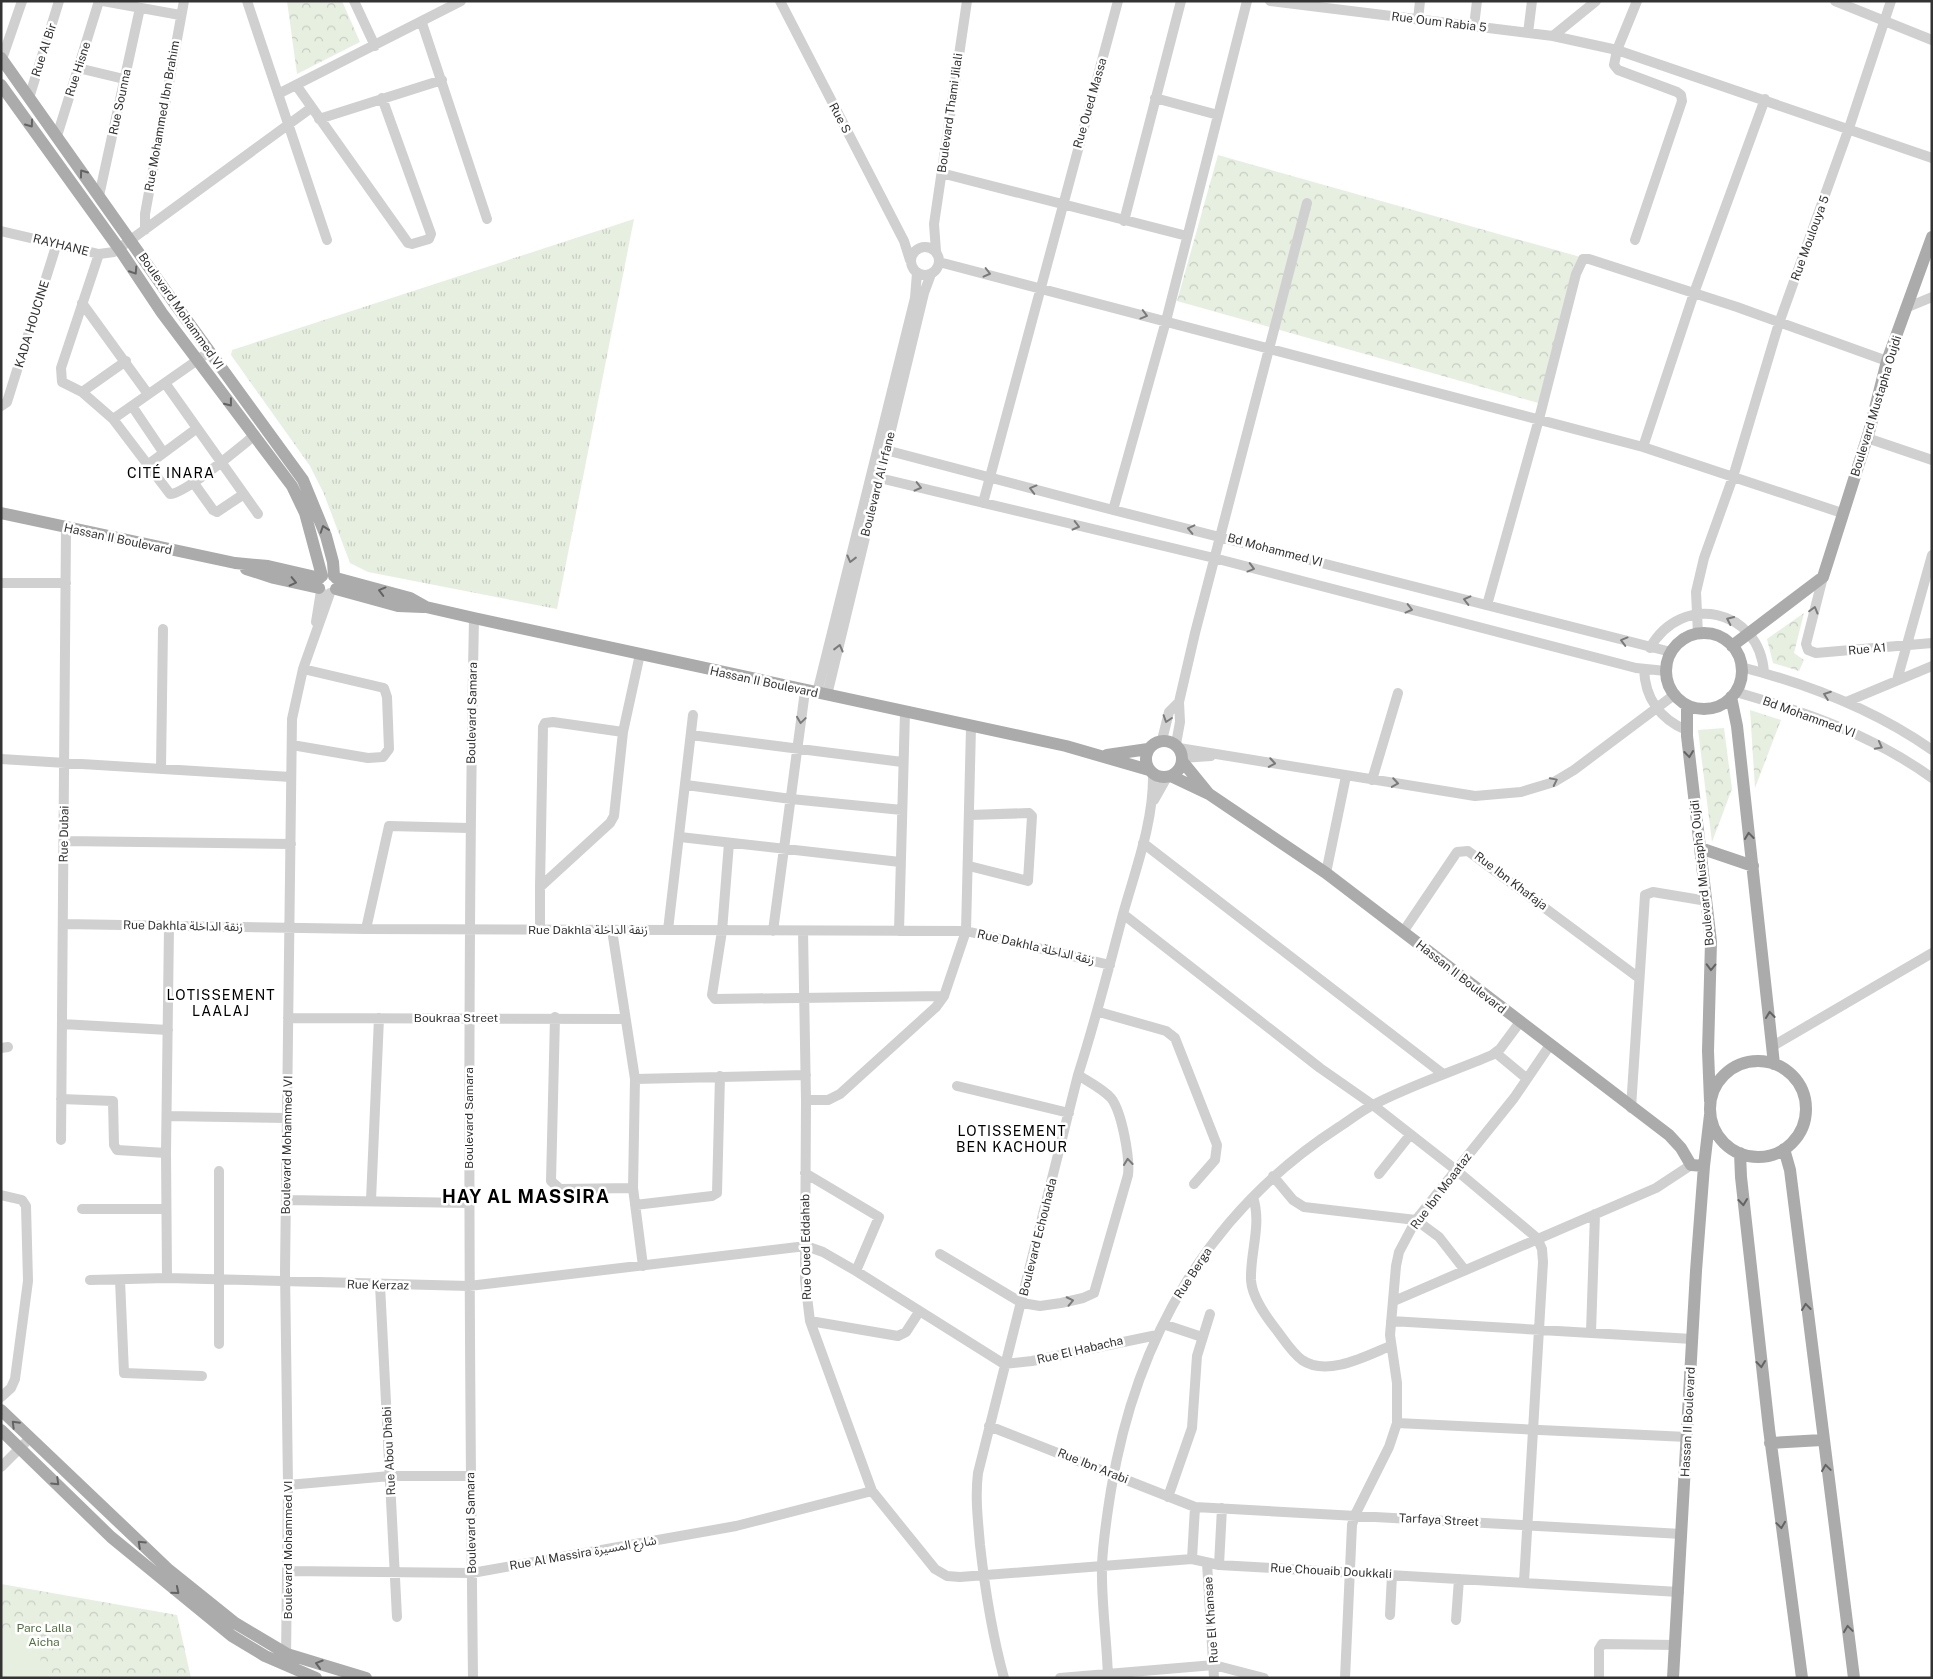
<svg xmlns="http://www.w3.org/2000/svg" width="1933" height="1679" font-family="'Public Sans','Noto Sans Arabic',sans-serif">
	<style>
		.grass { fill: url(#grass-tufts) }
		.park { fill: url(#park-crowns) }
		.pitch { fill: #e7efe1 }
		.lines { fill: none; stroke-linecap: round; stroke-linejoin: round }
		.minor { stroke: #d0d0d0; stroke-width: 10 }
		.major { stroke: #ababab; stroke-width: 12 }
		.oneway { stroke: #636363 }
		.oneway2 { stroke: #7a7a7a }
		.labels { text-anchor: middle; stroke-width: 5; stroke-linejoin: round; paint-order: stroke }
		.street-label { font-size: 12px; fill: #333; stroke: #fff }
		.park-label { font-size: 12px; fill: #50713e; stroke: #fff }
		.neighbourhood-label { font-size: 14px; letter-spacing: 1px; fill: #000; stroke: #fff }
		.district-label { font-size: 18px; font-weight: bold; letter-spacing: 1px; fill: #000; stroke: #fff }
	</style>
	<defs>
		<pattern id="grass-tufts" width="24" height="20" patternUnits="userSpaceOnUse" patternTransform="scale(1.25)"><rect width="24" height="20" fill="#e7efe1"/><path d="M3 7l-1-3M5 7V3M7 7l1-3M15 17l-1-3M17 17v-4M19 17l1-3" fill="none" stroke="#c7cdc2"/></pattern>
		<pattern id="park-crowns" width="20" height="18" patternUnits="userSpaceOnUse" patternTransform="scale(1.25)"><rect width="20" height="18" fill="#e7efe1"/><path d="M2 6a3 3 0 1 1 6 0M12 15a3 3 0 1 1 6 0" fill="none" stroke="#c7cdc2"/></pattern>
	</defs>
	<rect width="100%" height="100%" fill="#fff"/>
	<path class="grass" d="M634 219 557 609 368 572 350 563 324 494 310 466 231 355 232 350Z"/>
	<path class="park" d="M287 1H342L360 42 297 74Z
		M1218 155 1584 258 1542 404 1177 301Z
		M1804 613 1794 653 1804 660 1799 671 1773 663 1767 639Z
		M1750 710 1781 720 1755 788Z
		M1724 728 1732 789 1712 842 1698 730Z
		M1 1584 177 1615 191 1678H1Z"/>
	<path class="pitch" d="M1 1630H40L41 1678H1Z"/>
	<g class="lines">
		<path class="minor" d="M103 1 180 15
			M247 1 327 240
			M354 1 375 46
			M780 1 904 241 910 260
			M1270 1 1553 36 1617 50 1932 158
			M1835 1 1932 40
			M1418 20 1420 1
			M422 23 487 219
			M1474 26 1477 1
			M1528 33 1532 1
			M1553 36 1596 1
			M2 59 22 1
			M78 68 124 79
			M296 85 408 243 412 244 429 239 431 234 382 98
			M278 94 461 1
			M29 98 59 1
			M1155 98 1218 115
			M319 119 442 80
			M57 136 99 1
			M941 173 1187 236
			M99 196 140 8
			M1124 221 1181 1
			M145 230V214L184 1
			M1 231 99 254 114 252 311 108
			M1635 240 1682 101 1681 95 1677 92 1618 70 1614 65 1617 50 1637 1
			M911 261a14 14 0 1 1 28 0a14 14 0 1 1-28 0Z
			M936 251 934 224 967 1
			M99 254 61 368 62 382 82 392 113 419 170 494C185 494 240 447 255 435
			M939 262 1643 447 1842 513
			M82 303 148 394
			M1908 307 1932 297
			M165 383 258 514
			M82 392 126 361
			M1 406 7 402 57 243
			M132 406 163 452
			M113 419 209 352
			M1867 438 1932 460
			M1643 447 1694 293 1765 99
			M878 448 1113 510 1671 652
			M146 466 196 429
			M871 476 1214 558 1636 668 1666 671
			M193 482 213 510 217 512 244 494
			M983 503 1118 1
			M1113 510 1166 321 1247 1
			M1823 577 1806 644 1808 650 1816 653 1932 643
			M1 583H66
			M1487 605 1539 419 1576 274 1583 259H1589L1737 307 1887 361
			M316 622 321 591
			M1698 634 1696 592 1704 558 1733 477 1779 323 1849 128 1891 1
			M1650 648C1681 592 1760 608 1764 673
			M1741 667C1808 684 1875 710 1932 750
			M1644 669C1645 698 1660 719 1686 730
			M1897 680 1932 555
			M1736 692C1805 712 1873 735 1932 778
			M817 693 915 298 917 273
			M827 695 924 293 931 274
			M1846 702 1932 666
			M691 735 902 762
			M1162 740 1169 712 1179 702
			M1176 744 1180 722 1179 702 1195 633 1307 203
			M292 745 368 758 383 757 389 749 387 697 384 688 303 669
			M1179 748 1475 796 1521 792 1554 782 1574 770 1674 695
			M1182 758 1211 756
			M1 759 291 777
			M161 769 163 629
			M1372 780 1398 693
			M686 785 791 799 902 810
			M1154 800 1167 777
			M680 837 900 862
			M64 841 291 844
			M729 843 722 931 712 995 715 999 944 996
			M1143 843 1443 1074
			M969 866 1028 881 1032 816 1029 813 970 815
			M1326 873 1346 776
			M540 887 543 727 545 723 553 722 623 732
			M1123 914 1320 1068 1373 1105 1456 1170 1537 1238 1542 1249 1543 1262 1524 1582
			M63 924 366 929 966 931 1110 965
			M366 929 389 826 469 828
			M540 930V887L610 823 614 816 623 732 640 654
			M612 930 635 1079 633 1188 643 1266
			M668 930 693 715
			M773 931 805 691
			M803 931 806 1100 805 1280 810 1321 872 1491 935 1569 947 1576 960 1577 1192 1559 1219 1565 1679 1592
			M899 931 905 712
			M1403 932 1457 852 1468 851 1639 978
			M1099 1012 1166 1031 1175 1038 1217 1145 1215 1160 1194 1184
			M555 1017 551 1181 560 1189 633 1188
			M288 1018 624 1019
			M62 1024 168 1030
			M1773 1046 1932 953
			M1 1048 8 1047
			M1496 1053 1526 1078
			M635 1079 806 1075
			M957 1086 1069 1113
			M61 1099 113 1101 114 1145 117 1150 166 1153
			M806 1100H828L840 1094 936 1007 944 996 966 931 971 727
			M1631 1108 1645 895 1653 892 1707 901
			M167 1116 287 1118
			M61 1140 66 528
			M805 1173 879 1217 856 1271
			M1379 1174 1410 1135
			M1273 1176 1293 1200 1304 1207 1416 1220 1439 1237 1464 1269
			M1 1195 22 1200 26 1206 28 1281 15 1379 11 1388 1 1397
			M1253 1197C1262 1225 1250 1252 1251 1280 1252 1297 1265 1315 1275 1328 1283 1338 1291 1352 1302 1360 1327 1377 1366 1356 1390 1346
			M286 1200 469 1203
			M371 1200 379 1018
			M635 1205 712 1196 717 1193 720 1076
			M82 1209H166
			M940 1254 1022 1303 1040 1306 1061 1303 1083 1298 1094 1293 1128 1175C1130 1158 1122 1112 1111 1098 1103 1089 1089 1082 1078 1075
			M167 1278 166 1153 169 927
			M90 1280 167 1278 469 1286 806 1246 823 1252 856 1271 1004 1364 1032 1361 1157 1335
			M120 1280 124 1373 202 1376
			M380 1285 397 1617
			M1394 1301 1656 1188 1691 1165
			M810 1321 898 1336 906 1332 919 1312
			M1391 1321 1692 1339
			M1163 1324 1202 1337
			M1591 1332 1595 1214
			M219 1344V1171
			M1397 1423 1687 1437
			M989 1426 1195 1507 1682 1534
			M1 1467 25 1443
			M288 1485 390 1476H470
			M1168 1497 1192 1428 1197 1356 1210 1314
			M1192 1559 1195 1507
			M1207 1563 1214 1678
			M1219 1565 1222 1508
			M288 1571 472 1573 736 1526 872 1491
			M1390 1615 1392 1575
			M1456 1620 1459 1579
			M286 1660 288 1485 285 1271 292 719 303 669 330 593
			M473 1678C469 1325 467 971 474 618
			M1004 1678C992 1634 985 1590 980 1545 978 1521 975 1497 978 1473L1078 1075C1095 1022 1109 968 1123 914 1136 868 1154 821 1153 773
			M1060 1678 1214 1665 1264 1678
			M1108 1678C1107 1640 1101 1603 1102 1565 1103 1540 1107 1515 1111 1490 1136 1338 1209 1211 1339 1127 1350 1120 1361 1111 1373 1105 1411 1085 1452 1072 1492 1055L1500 1049 1520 1022
			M1345 1678 1352 1525 1355 1515 1389 1447 1397 1423V1383L1390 1335 1396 1266 1399 1252 1416 1220 1514 1098 1550 1045
			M1599 1678V1649L1602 1644 1676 1645"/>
		<path class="major" d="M1 58 175 304 303 480 326 536 333 562 334 576
			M1 85 120 250 162 313 292 486 305 513 322 576
			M1 513 235 563 268 566 320 578
			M246 569 274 578 319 588
			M336 578 410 598 426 607 474 618 1066 746 1149 770
			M336 589 398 606 423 607
			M1666 671a38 38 0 1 1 76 0a38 38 0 1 1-76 0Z
			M1732 646 1823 577 1869 432 1887 361 1932 237
			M1731 697 1737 726 1774 1064
			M1687 705V736L1711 942 1708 1051 1710 1101
			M1146 759a18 18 0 1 1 36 0a18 18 0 1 1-36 0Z
			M1107 755 1148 749
			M1182 761 1209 794
			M1171 776 1209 794 1326 873 1669 1135 1681 1148 1691 1165 1704 1166
			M1700 848 1753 866
			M1710 1109a48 48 0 1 1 96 0a48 48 0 1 1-96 0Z
			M1784 1149 1790 1170 1854 1678
			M1740 1153 1741 1177 1769 1429 1802 1678
			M1 1410 169 1570 235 1623 287 1654 366 1678
			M1 1430 111 1537 232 1636 265 1656 316 1678
			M1770 1443 1822 1440
			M1673 1678 1696 1271 1704 1166 1710 1115"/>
	</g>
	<defs><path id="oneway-chevron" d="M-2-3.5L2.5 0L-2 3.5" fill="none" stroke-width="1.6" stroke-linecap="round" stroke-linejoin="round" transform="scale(1.25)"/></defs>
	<g class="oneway">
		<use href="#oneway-chevron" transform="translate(30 124) rotate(54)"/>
		<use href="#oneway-chevron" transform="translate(83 173) rotate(-126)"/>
		<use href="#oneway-chevron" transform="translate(134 271) rotate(57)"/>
		<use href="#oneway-chevron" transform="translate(229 403) rotate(52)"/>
		<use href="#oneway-chevron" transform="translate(324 529) rotate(-109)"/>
		<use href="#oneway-chevron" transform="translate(293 582) rotate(13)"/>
		<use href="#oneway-chevron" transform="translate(382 591) rotate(-165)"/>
		<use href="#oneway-chevron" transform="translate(1689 754) rotate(83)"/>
		<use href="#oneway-chevron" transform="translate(1749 836) rotate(-96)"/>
		<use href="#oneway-chevron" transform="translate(1711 967) rotate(91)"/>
		<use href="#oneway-chevron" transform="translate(1770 1015) rotate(-96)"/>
		<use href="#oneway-chevron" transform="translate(1743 1202) rotate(84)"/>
		<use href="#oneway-chevron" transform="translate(1806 1307) rotate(-97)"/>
		<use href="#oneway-chevron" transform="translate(1761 1364) rotate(84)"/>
		<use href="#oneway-chevron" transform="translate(15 1424) rotate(-135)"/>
		<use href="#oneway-chevron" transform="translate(1826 1468) rotate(-98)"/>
		<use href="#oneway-chevron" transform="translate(56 1482) rotate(44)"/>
		<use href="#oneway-chevron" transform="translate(1781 1525) rotate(82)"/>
		<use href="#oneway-chevron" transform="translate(141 1544) rotate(-137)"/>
		<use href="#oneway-chevron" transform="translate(176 1591) rotate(40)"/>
		<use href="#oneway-chevron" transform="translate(1848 1629) rotate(-98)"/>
		<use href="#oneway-chevron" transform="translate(319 1664) rotate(-163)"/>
	</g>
	<g class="oneway2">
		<use href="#oneway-chevron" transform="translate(987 273) rotate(14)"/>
		<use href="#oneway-chevron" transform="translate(1144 315) rotate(15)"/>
		<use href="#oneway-chevron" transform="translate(918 487) rotate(14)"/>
		<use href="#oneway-chevron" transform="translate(1033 489) rotate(-165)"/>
		<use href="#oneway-chevron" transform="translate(1076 526) rotate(14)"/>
		<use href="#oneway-chevron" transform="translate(1191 529) rotate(-167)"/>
		<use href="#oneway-chevron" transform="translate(851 559) rotate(104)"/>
		<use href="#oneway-chevron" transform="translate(1251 568) rotate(15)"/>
		<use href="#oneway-chevron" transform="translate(1467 600) rotate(-166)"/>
		<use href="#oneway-chevron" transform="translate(1409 609) rotate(14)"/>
		<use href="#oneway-chevron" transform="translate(1814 610) rotate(-75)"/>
		<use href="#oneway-chevron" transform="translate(1730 620) rotate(-155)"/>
		<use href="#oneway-chevron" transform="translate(1624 641) rotate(-165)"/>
		<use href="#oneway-chevron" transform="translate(839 648) rotate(-76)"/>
		<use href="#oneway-chevron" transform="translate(1827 695) rotate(-160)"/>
		<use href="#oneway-chevron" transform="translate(1167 719) rotate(108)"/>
		<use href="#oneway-chevron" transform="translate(801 720) rotate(98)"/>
		<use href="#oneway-chevron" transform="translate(1879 746) rotate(28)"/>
		<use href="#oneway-chevron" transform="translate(1272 763) rotate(10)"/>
		<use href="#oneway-chevron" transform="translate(1554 781) rotate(-26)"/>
		<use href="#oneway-chevron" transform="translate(1395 783) rotate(9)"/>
		<use href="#oneway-chevron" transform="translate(1128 1162) rotate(-96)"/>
		<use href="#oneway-chevron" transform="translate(1070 1301) rotate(-12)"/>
	</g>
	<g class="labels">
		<g class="street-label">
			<text transform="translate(1439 22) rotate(7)" y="4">Rue Oum Rabia 5</text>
			<text transform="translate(44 50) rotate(-72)" y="4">Rue Al Bir</text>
			<text transform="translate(78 69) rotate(-72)" y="4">Rue Hisne</text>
			<text transform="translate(120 102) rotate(-78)" y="4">Rue Sounna</text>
			<text transform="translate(1090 103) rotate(-74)" y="4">Rue Oued Massa</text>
			<text transform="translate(950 113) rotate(-82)" y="4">Boulevard Thami Jilali</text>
			<text transform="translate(162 116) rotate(-80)" y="4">Rue Mohammed Ibn Brahim</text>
			<text transform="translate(840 118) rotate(62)" y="4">Rue S</text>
			<text transform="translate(1810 238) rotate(-70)" y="4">Rue Moulouya 5</text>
			<text transform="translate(61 245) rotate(14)" y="4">RAYHANE</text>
			<text transform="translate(181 311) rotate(55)" y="4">Boulevard Mohammed VI</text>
			<text transform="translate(32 324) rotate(-73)" y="4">KADA HOUCINE</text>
			<text transform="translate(1876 406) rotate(-73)" y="4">Boulevard Mustapha Oujdi</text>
			<text transform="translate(878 484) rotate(-76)" y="4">Boulevard Al Irfane</text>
			<text transform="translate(118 539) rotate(12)" y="4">Hassan II Boulevard</text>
			<text transform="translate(1275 550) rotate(15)" y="4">Bd Mohammed VI</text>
			<text transform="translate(1867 649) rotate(-5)" y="4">Rue A1</text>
			<text transform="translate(764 682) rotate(12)" y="4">Hassan II Boulevard</text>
			<text transform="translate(472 713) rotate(-89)" y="4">Boulevard Samara</text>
			<text transform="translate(1809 717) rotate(20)" y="4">Bd Mohammed VI</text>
			<text transform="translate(64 834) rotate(-89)" y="4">Rue Dubai</text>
			<text transform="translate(1702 873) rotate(-96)" y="4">Boulevard Mustapha Oujdi</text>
			<text transform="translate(1511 881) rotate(37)" y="4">Rue Ibn Khafaja</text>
			<text transform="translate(183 926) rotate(1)" y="4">Rue Dakhla زنقة الداخلة</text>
			<text x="588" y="934">Rue Dakhla زنقة الداخلة</text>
			<text transform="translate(1036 947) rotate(13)" y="4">Rue Dakhla زنقة الداخلة</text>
			<text transform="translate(1461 977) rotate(38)" y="4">Hassan II Boulevard</text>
			<text x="456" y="1022">Boukraa Street</text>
			<text transform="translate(469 1118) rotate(-90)" y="4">Boulevard Samara</text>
			<text transform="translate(287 1145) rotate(-89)" y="4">Boulevard Mohammed VI</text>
			<text transform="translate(1441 1191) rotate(-53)" y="4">Rue Ibn Moaataz</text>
			<text transform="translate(1038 1237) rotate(-76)" y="4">Boulevard Echouhada</text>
			<text transform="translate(806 1247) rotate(-91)" y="4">Rue Oued Eddahab</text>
			<text transform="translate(1193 1273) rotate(-57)" y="4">Rue Berga</text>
			<text transform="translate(378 1285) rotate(1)" y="4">Rue Kerzaz</text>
			<text transform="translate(1080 1350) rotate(-13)" y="4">Rue El Habacha</text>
			<text transform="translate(1688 1422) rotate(-87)" y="4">Hassan II Boulevard</text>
			<text transform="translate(389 1451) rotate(-93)" y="4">Rue Abou Dhabi</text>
			<text transform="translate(1093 1466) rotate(22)" y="4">Rue Ibn Arabi</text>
			<text transform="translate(1439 1520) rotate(3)" y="4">Tarfaya Street</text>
			<text transform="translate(471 1523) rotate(-91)" y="4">Boulevard Samara</text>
			<text transform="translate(288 1550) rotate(-90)" y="4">Boulevard Mohammed VI</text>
			<text transform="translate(583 1553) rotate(-10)" y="4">Rue Al Massira شارع المسيرة</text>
			<text transform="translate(1331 1571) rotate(3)" y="4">Rue Chouaib Doukkali</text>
			<text transform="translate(1211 1620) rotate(-94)" y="4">Rue El Khansae</text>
		</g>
		<g class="park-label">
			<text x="44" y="1632">Parc Lalla<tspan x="44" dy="14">Aicha</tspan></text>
		</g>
		<g class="neighbourhood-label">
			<text x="171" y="478">CITÉ INARA</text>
			<text x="221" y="1000">LOTISSEMENT<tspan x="221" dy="16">LAALAJ</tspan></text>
			<text x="1012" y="1136">LOTISSEMENT<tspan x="1012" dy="16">BEN KACHOUR</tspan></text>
		</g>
		<g class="district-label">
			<text x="526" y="1203">HAY AL MASSIRA</text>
		</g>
	</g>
	<rect width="1933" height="1679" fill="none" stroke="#333333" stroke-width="5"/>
</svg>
